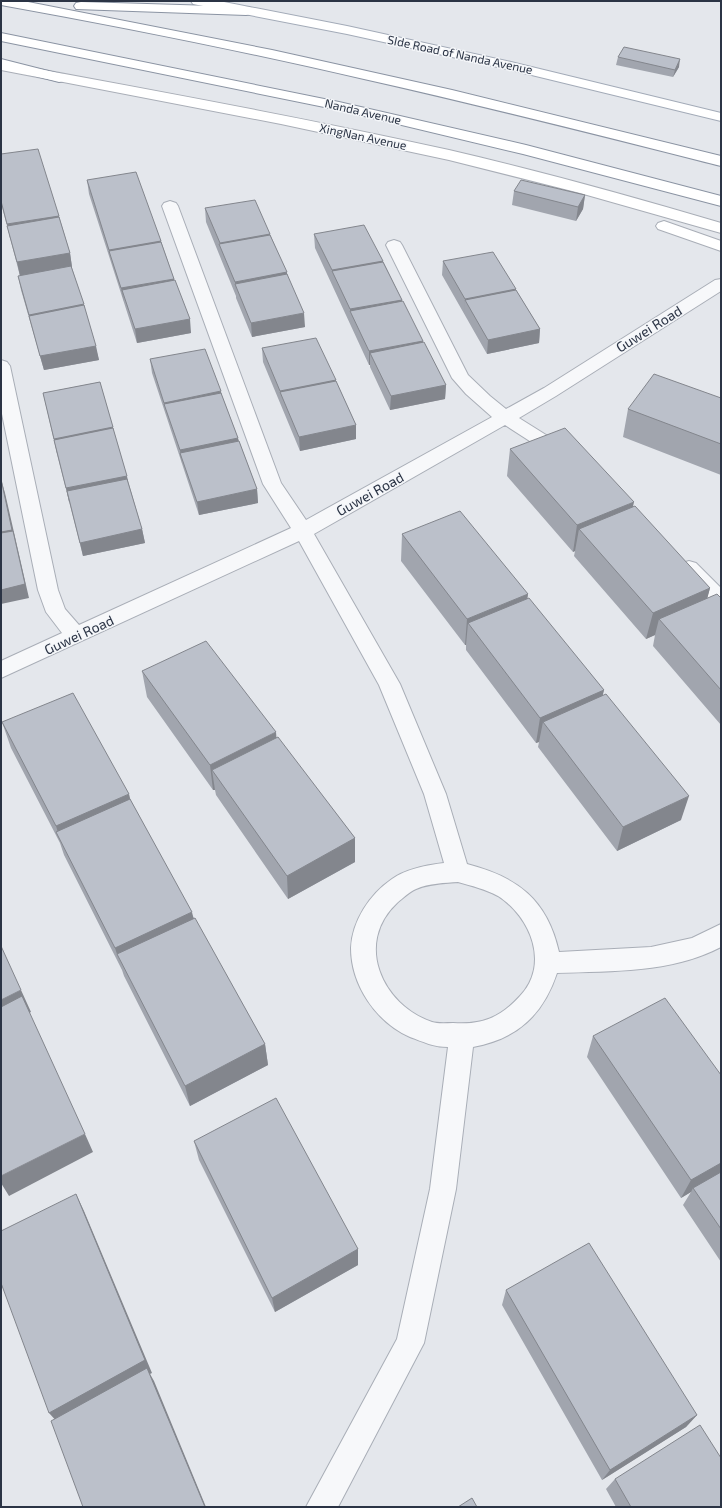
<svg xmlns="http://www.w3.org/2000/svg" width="722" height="1508" font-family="'Exo 2',sans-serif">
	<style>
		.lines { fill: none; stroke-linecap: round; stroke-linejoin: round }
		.minor-casing { stroke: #a9aeb7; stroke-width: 2 }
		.secondary-casing { stroke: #a9aeb7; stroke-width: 2 }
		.primary-casing { stroke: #a3abb8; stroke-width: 2 }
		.trunk-casing { stroke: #8b94a3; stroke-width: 2 }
		.minor { fill: #f7f8fa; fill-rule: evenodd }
		.secondary { fill: #fff; fill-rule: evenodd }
		.primary { fill: #fff; fill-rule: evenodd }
		.trunk { fill: #fff; fill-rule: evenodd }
		.wall { fill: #a1a5ae }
		.shaded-wall { fill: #83868d }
		.building { fill: #bbc0ca; stroke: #83868d }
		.labels { text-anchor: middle; stroke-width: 3; stroke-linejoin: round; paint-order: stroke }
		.far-street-label { font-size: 12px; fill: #2b3445; stroke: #f4f6f9 }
		.street-label { font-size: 14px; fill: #2b3445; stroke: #f4f6f9 }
	</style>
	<rect width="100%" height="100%" fill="#e4e7ec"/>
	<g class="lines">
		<g class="minor-casing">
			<path id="minor" d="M170 201 176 203 178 206 281 483 306 520 492 417 466 394 452 378 386 245 388 242 394 240 400 242 402 245 468 375 490 396 506 409 544 388 715 280 721 279V291L556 396 519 418 570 450 572 454 570 458 563 460 556 458 505 425 314 534 400 684 446 794 467 864C517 877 547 899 559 952L651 947 692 938 721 924V947C671 973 613 971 557 973 543 1015 517 1039 473 1047L456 1189 424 1343 338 1507H306L397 1339 430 1189 448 1047C434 1047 423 1042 410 1037 376 1022 351 985 351 948 352 921 370 894 392 879 406 869 427 865 444 863L424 794 379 685 299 541 1 678V661L62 633 46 612 38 590 1 409V360L7 362 10 366 58 590 65 609 79 625 291 528 263 484 162 206 164 203ZM458 882C472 886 485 889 498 896 531 917 550 965 520 996 500 1018 482 1025 453 1023 446 1023 438 1024 432 1022 382 1005 354 943 397 903 403 898 409 892 416 889 429 883 445 883 458 882Z
				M689 561 696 563 721 588V609L714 606 682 573 679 568 682 563Z"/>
		</g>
		<g class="secondary-casing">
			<path id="secondary" d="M1 62C150 90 300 117 449 150 540 171 631 196 721 223V233L580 193 449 160 281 124 1 70Z
				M664 221 721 241V251L658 229 656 226 658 223Z"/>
		</g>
		<g class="primary-casing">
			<path id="primary" d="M191 1H219L347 26 511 62 721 113V121L511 70 347 34 198 5 193 4Z"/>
		</g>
		<g class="trunk-casing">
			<path id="trunk" d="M1 1H23L272 50 452 90 721 156V166C602 136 484 106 364 79 244 51 123 27 1 5Z
				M81 2 246 7 251 8 253 11 251 14 246 15 76 9 74 6 76 3Z
				M1 33 339 102 526 145 721 196V206L523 154 339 110 1 41Z
				M1 59 64 75 66 78 64 81 59 82 1 67Z"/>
		</g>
		<use href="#minor" class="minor"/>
		<use href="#secondary" class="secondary"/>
		<use href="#primary" class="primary"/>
		<use href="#trunk" class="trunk"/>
	</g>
	<path class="wall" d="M618 57 679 67 673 77 616 65Z
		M1 154 59 216 70 253 72 267V268L85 309 99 360 44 370 21 290 18 276H20L1 203Z
		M87 180 161 241 174 279 191 333 137 343 89 194Z
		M514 191 585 195 583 209 576 221 512 205Z
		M205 208 270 234 287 274 305 327 252 337 236 298V296L206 222Z
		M314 234 383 261 402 300V301L423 343 446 385 445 399 390 410 370 367V365H369L315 248Z
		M443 261 516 289V290L540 329 539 343 487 354 442 275Z
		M262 348 336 381 356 425V439L300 451 263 362Z
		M150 359 221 393 257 489 258 503 199 515 152 373Z
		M100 382 128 481 142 529 145 543 83 556 57 454 43 393Z
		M721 398V475L623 437 628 409Z
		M510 449 633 507 710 588 707 598H721V725L653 646 655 635 646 639 574 556 575 551 573 552 507 476Z
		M402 534 528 594 527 599 604 690 602 696 681 820 617 851 538 747 539 742 536 743 466 650V645H465L401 561Z
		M142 671 277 738 355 838V862L288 899 216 795 215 790H213L147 697Z
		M2 722 131 801 194 918 265 1044 268 1065 190 1106 124 976 122 970 64 855 60 843 11 748Z
		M593 1036 721 1075V1262L683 1205 691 1192 681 1198 587 1057Z
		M194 1141 358 1249V1265L275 1312 199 1160Z
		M506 1290 697 1415 686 1427 602 1480 502 1305Z
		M615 1479 721 1507H616L606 1489Z"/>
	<path class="shaded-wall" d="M680 59 679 67 673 77 675 70Z
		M585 195 583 209 576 221 578 207Z
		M59 216 61 230 10 238 7 224Z
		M270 234 271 248 220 245V243Z
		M161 241 163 255 110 253 109 250Z
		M70 253 72 267 20 276 17 262Z
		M383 261 382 275 332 271V284V270Z
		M287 272 288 286 235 284 236 296 235 282Z
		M174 279 176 293 122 290 124 302 121 288Z
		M516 289 515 303 465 300 464 313 465 299Z
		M402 300V314L350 311V323V309Z
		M84 304 86 319 33 329 29 315Z
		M304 313 305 327 252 337 251 323Z
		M190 319 191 333 137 343 135 329Z
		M540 329 539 343 487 354 488 340Z
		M423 341 422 355 370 353V365H369V351Z
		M96 346 99 360 44 370 40 356Z
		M336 380V394L280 392V391Z
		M446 385 445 399 390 410 391 396Z
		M221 391 223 405H165L164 403Z
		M356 425V439L300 451 299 437Z
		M113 427 115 441 57 453 54 439Z
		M238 438 240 452 180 453 182 464 180 450Z
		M127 476 129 489 69 502 66 488Z
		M1 479 5 493 29 598 1 604Z
		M257 489 258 503 199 515 197 502Z
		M634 502 628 529H579L575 551 573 552 577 525Z
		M142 529 145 543 83 556 80 543Z
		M710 588 703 615 659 619 655 635 646 639 653 613Z
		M528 594 524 620 468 623 466 645H465L467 619Z
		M604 690 598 715 543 722 539 742 536 743 540 718Z
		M276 732 278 757 212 770 215 790H213L210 765Z
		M129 794 135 818 60 839 56 826Z
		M689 796 681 820 617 851 623 827Z
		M355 838V862L288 899 287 876Z
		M192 912 197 935 117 954 122 970 115 948Z
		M21 990 31 1012 1 1026V1000Z
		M265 1044 268 1065 190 1106 185 1086Z
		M85 1134 93 1152 9 1196 1 1183V1176Z
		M721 1163V1175L693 1188 691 1192 681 1198 691 1180Z
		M76 1194 84 1211 152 1373 150 1374 154 1381 206 1507H205L59 1424 49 1413Z
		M358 1249V1265L275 1312 272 1298Z
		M697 1415 686 1427 602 1480 610 1470Z"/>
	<path class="building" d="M624 47 680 59 675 70 618 57Z
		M38 149 59 216 7 224 1 201V154Z
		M136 172 161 241 109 250 87 180Z
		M521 180 585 195 578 207 514 191Z
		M255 200 270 234 220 243 205 208Z
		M59 217 70 253 17 262 7 226Z
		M364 225 383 261 332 270 314 234Z
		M270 235 287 272 235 282 219 244Z
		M161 242 174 279 121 288 109 251Z
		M493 252 516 289 465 299 443 261Z
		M383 262 402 300 350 309 332 271Z
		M71 266 84 304 29 315 18 276Z
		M287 274 304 313 251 323 235 284Z
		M175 280 190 319 135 329 122 290Z
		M516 290 540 329 488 340 465 300Z
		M403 301 423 341 369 351 350 311Z
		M84 305 96 346 40 356 29 316Z
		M316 338 336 380 280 391 262 348Z
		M424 342 446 385 391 396 370 353Z
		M205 349 221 391 164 403 150 359Z
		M654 374 721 398V444L628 409Z
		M336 381 356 425 299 437 280 392Z
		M100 382 113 427 54 439 43 393Z
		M221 393 238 438 180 450 164 404Z
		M113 428 127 476 66 488 54 440Z
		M565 428 634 502 577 525 510 449Z
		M239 441 257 489 197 502 180 453Z
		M1 479 12 530 1 532Z
		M127 479 142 529 80 543 67 491Z
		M635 506 710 588 653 613 579 529Z
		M460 511 528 594 467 619 402 534Z
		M13 531 25 584 1 590V533Z
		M717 594 721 598V690L659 619Z
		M529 598 604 690 540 718 468 623Z
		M206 641 276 732 210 765 142 671Z
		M73 693 129 794 56 826 2 722Z
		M606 694 689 796 623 827 543 722Z
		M278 737 355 838 287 876 212 770Z
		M130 799 192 912 115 948 56 832Z
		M195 918 265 1044 185 1086 117 954Z
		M1 946 21 990 1 1000Z
		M22 996 85 1134 1 1176V1007Z
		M665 998 721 1075V1163L691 1180 593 1036Z
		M276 1098 358 1249 272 1298 194 1141Z
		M721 1172V1229L693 1188Z
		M76 1194 145 1360 49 1413 1 1283V1231Z
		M589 1243 697 1415 610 1470 506 1290Z
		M147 1368 205 1507H83L51 1421Z
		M700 1425 721 1458V1507H631L615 1479Z
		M472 1498 477 1507H458Z"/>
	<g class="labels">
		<g class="far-street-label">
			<text transform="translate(460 55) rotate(12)" y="4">SIde Road of Nanda Avenue</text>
			<text transform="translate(363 112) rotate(13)" y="4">Nanda Avenue</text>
			<text transform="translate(363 137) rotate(12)" y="4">XingNan Avenue</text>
		</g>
		<g class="street-label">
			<text transform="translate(649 329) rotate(-32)" y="5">Guwei Road</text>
			<text transform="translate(370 494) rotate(-29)" y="5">Guwei Road</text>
			<text transform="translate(79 635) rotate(-25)" y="5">Guwei Road</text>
		</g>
	</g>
	<rect width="722" height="1508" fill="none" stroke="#2b3445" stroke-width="4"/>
</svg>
